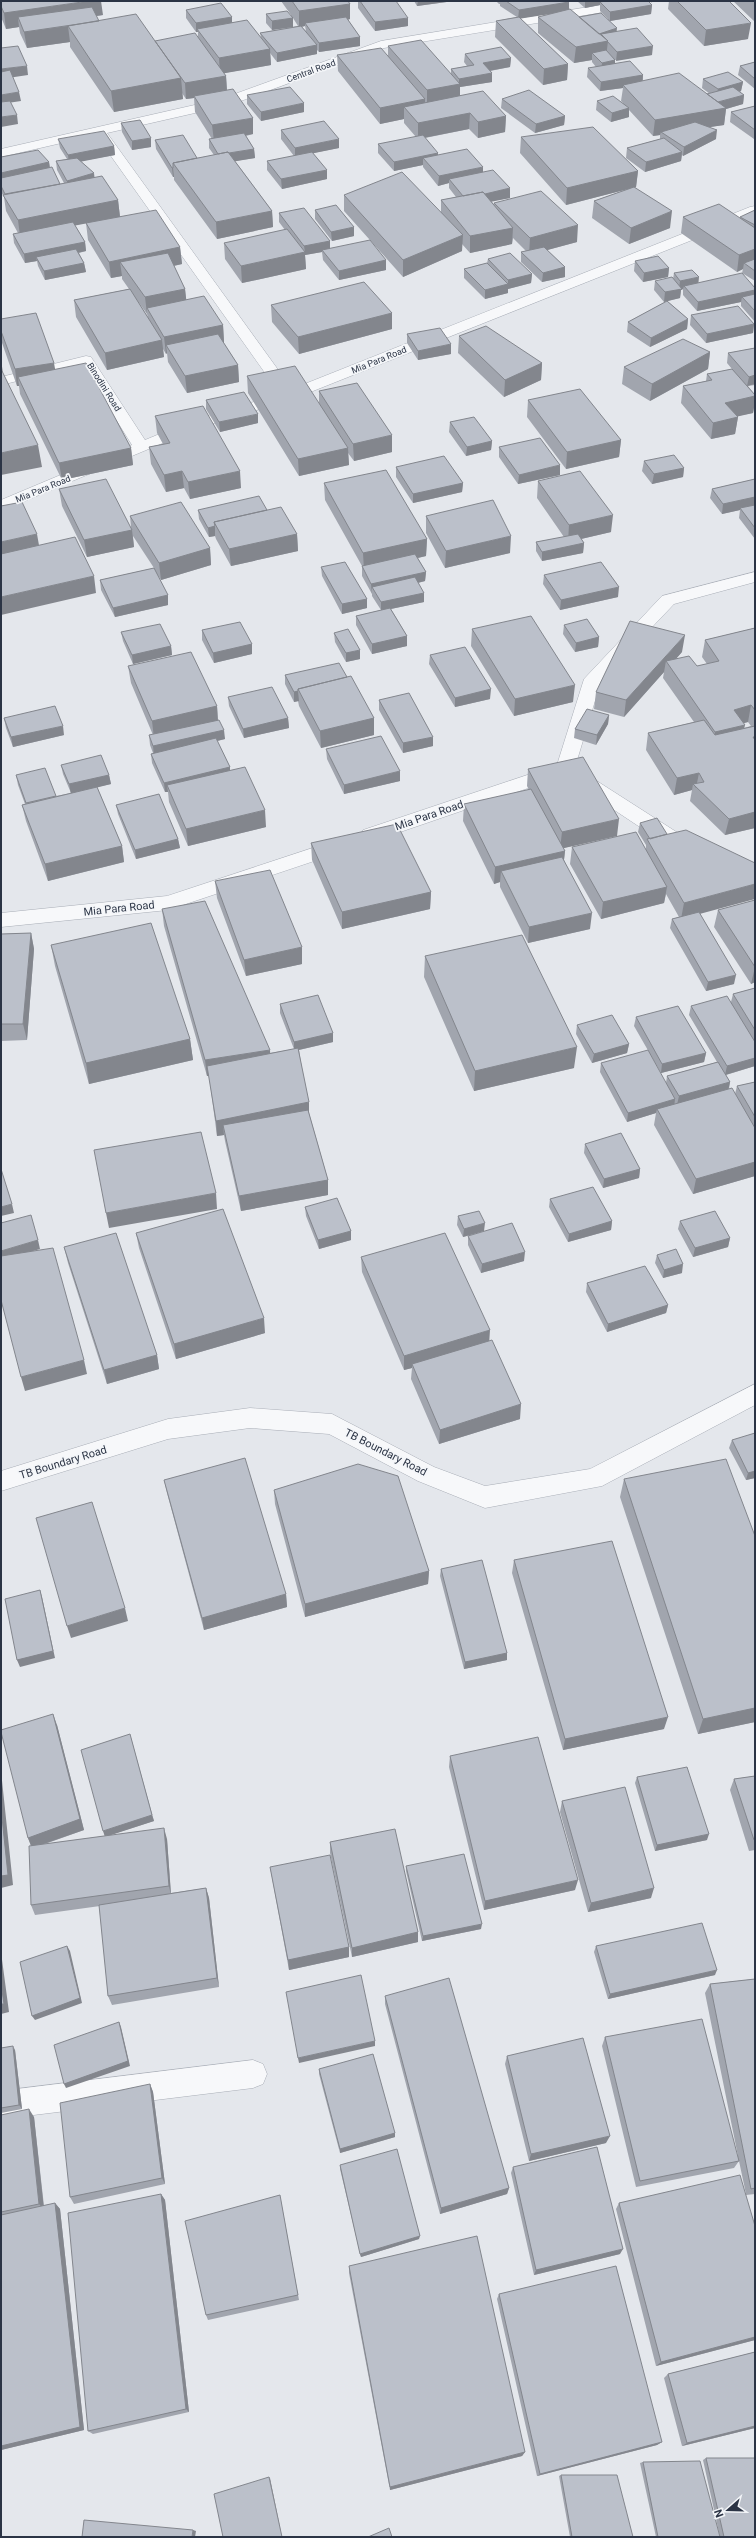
<svg xmlns="http://www.w3.org/2000/svg" width="756" height="2538" font-family="Roboto,sans-serif">
	<style>
		.lines { fill: none; stroke-linecap: round; stroke-linejoin: round }
		.minor-casing { stroke: #a9aeb7; stroke-width: 1 }
		.minor { fill: #f7f8fa; fill-rule: evenodd }
		.wall { fill: #a1a5ae; fill-rule: evenodd }
		.shaded-wall { fill: #83868d }
		.building { fill: #bbc0ca; stroke: #83868d }
		.labels { text-anchor: middle; stroke-width: 3.5; stroke-linejoin: round; paint-order: stroke }
		.far-street-label { font-size: 9px; fill: #2b3445; stroke: #f4f6f9 }
		.street-label { font-size: 11px; fill: #2b3445; stroke: #f4f6f9 }
	</style>
	<rect width="100%" height="100%" fill="#e4e7ec"/>
	<g class="lines">
		<g class="minor-casing">
			<path id="minor" d="M625 1H653L647 5 384 48 230 105 107 133 292 389 750 207 755 206V215L293 399 201 427 1 511V500L132 445 82 365 1 385V377L86 356 91 357 145 440 191 421 280 394 96 135 1 157V149L221 99 381 41Z
				M755 572V582L674 604 601 681 575 767 678 833 680 838 678 843 671 844 664 843 563 776 377 840 370 841 363 840 361 835 363 830 557 765 584 679 662 596Z
				M340 839 347 840 349 845 347 850 168 910 1 927V913L167 896Z
				M755 1384V1405L602 1486 485 1508 418 1481 329 1434 250 1428 168 1439 1 1491V1471L168 1419 250 1408 332 1414 434 1467 485 1486 590 1469Z
				M253 2060 263 2064 267 2074 263 2084 253 2088 1 2119V2091Z"/>
		</g>
		<use href="#minor" class="minor"/>
	</g>
	<path class="wall" d="M1 1 103 15 96 16 99 21 155 42V41L198 37V32H196L186 18V10L232 17V22L261 37 260 33 298 26 293 18V27L272 30 266 23V14L291 15 281 1H348L350 4V19L348 20 360 37V46L319 52 317 50V54L277 62 270 53 271 65 224 73 226 76 227 90 253 134 246 136 254 149 255 158 235 161 272 211 273 227 217 239 174 180V177H173L156 149 155 140 197 158 214 155 209 148V139H212L195 112 194 98 186 99 182 93 183 99 114 112 70 47V42L27 48 20 33 19 27 6 29 1 17ZM305 26 306 31 302 27Z
		M358 1H360L408 26 375 31 358 8Z
		M414 1H454L417 6Z
		M496 1H569V9L579 17 608 19 600 11V5L585 8 577 1H648L652 5 651 14 610 21 616 32 652 55 615 60V63L643 75V81L707 94H710L702 88 703 79 743 82 741 91 740 92 744 95 743 104 726 109 724 125 709 127 716 139 683 156 682 155 681 161 645 172 626 158 627 148 660 139V135L653 136 629 110V117L611 122 596 110 597 101 623 103 621 101 623 88 600 91 587 77 588 68 596 67 592 62V60L574 63 538 33V17L556 13 520 18 568 64 567 80 543 85 495 37 496 21 517 17 500 6V4H499Z
		M669 1H729L748 39 704 46 668 9Z
		M733 1H755V22Z
		M388 46 451 74V69L467 66 464 62 465 54 511 58 510 67 490 71 492 82 460 87V96L506 116 505 132 478 138 469 129 425 138 438 155 483 172 510 198 491 201 494 204V203L577 242 547 250 565 267V277L542 282 521 262V252L526 251 513 238 512 244 470 253 462 244V251L403 277 344 211V195L441 212V200L456 197 449 188V183L438 186 423 167V165L394 171 378 153V144L416 137 404 123V119L380 124 338 71 337 55H388Z
		M755 62V89L738 75 740 66Z
		M247 95 304 112 261 121 247 104Z
		M502 99 565 116 564 125 535 133 501 108Z
		M755 106V139H754L730 122 731 112Z
		M121 123 151 147 132 150 122 132Z
		M281 130 339 148 313 153 327 179 282 189 267 170V161L294 156 281 139Z
		M521 137 638 171 636 187 635 188 670 228 629 244 592 218 594 201 628 189 566 205 520 153Z
		M58 139 114 146 115 155 81 161 94 177 118 200 120 217 180 247 182 264 174 266 185 289 186 300 223 325 224 342H223L238 365 239 382 187 393 168 362 167 353 166 354 163 349 164 357 107 370 76 317 74 300 129 289 122 279V276L111 278 88 240 86 223 75 225 85 242 86 251 79 253 84 263 86 272 45 280 38 266 37 261 25 263 14 243 13 234 18 233 6 211 4 197 1 192V157L49 162 50 167 60 184 64 183 57 170 56 161 67 159 60 148ZM137 300 147 314 148 317Z
		M315 210 354 236 332 241 315 219Z
		M755 210V281L742 273 743 269 737 272 681 233 683 217 740 218Z
		M279 213 330 241V249L386 260V270L339 280 323 260 322 252 305 255 306 269 242 283 225 259 224 243 285 230 279 222Z
		M488 259 532 274 531 283 508 289V293L485 299 464 278V269L487 263Z
		M635 261 669 268 668 277 643 282 634 271Z
		M674 273 698 283 755 290V322L741 306V302L697 311 683 295V289L681 290 680 298 667 301 688 319 687 329 650 347 627 332 628 322 667 301 664 302 654 290 655 281 673 279Z
		M271 305 392 313V329L299 354 272 322Z
		M691 315 754 324 753 333 706 343 690 325Z
		M1 319 55 370 131 448 133 465 62 480 20 394 19 386H17L1 340Z
		M407 334 451 354 418 360 407 343Z
		M459 336 542 363 541 380 504 397 458 353Z
		M755 348V385L748 386 755 395V402L753 413 737 416 738 417 735 434 711 439 681 403 683 386 706 381 707 374 732 369 727 363 728 353Z
		M710 352 708 369 650 401 622 384 624 367Z
		M247 376 319 404V391L392 452 354 461 348 453 349 465 299 476 248 393Z
		M206 400 258 423 220 432 206 409Z
		M528 400 621 440 619 457 566 469 527 417Z
		M155 416 241 488 190 499 184 488 166 492 151 464 149 447 163 444 157 433Z
		M450 422 492 441 491 450 466 456 449 432Z
		M499 447 560 475 518 484 499 457Z
		M644 461 684 468 683 477 652 484 642 471Z
		M396 467 463 483 462 492 413 503 396 477Z
		M755 479V539L739 518 740 510 722 514 710 498 712 489Z
		M538 481 611 532 581 539 584 543 583 553 542 561 536 551V542L564 537 537 498Z
		M324 483 427 539 426 556 418 558 426 572 425 581 418 583 424 602 391 609 407 636V646L372 654 356 625V616L381 610 372 596V593V594L362 576V566L325 500Z
		M59 489 131 527 130 516 210 548 211 565 161 580 157 574 168 605 115 617 101 590 100 580 154 568 133 536 134 547 87 557 62 506Z
		M198 510H267L297 534 298 551 231 566 216 539 215 536 209 537 199 519Z
		M426 516 510 553 445 568 426 533Z
		M321 567 367 599V608L342 614 322 576Z
		M544 575 618 597 560 610 543 584Z
		M564 625 599 637 598 647 575 652 563 634Z
		M755 628V828L725 835 690 801 692 790 674 795 646 750 648 733 694 722 663 678 664 672 624 717 594 709 596 692 682 652 676 658 697 666 707 664 702 657 705 640ZM748 722 751 726 744 728 743 723Z
		M472 629 573 702 514 716 471 646Z
		M202 630 252 644V654L214 663 202 640Z
		M121 632 171 646 172 655 133 664 123 641Z
		M334 633 360 659 346 662 335 642Z
		M430 655 490 699 455 707 429 664Z
		M128 666 217 706 218 720 225 739 217 741 230 767V771L266 827 188 846 169 802 168 792H165L152 763 151 754 153 753 150 745 149 735H153L131 683Z
		M285 675 347 677 374 718V735L321 748 299 706 298 701 294 702 285 684Z
		M228 697 288 718 289 728 244 738 229 706Z
		M379 700 433 746 403 753 379 710Z
		M609 715 608 724 596 745 574 738 575 729Z
		M4 718 64 735 13 747 6 728Z
		M326 749 400 781 344 794 327 759Z
		M61 765 109 775 111 784 97 787 122 846 124 862 48 881 26 821 22 805 25 804 18 785 16 775 56 796 71 793 63 774Z
		M528 769 617 836 563 848 565 851 564 860 590 929 528 943 500 887V882L494 884 463 821 464 804 529 790 527 786Z
		M116 805 178 839 180 848 136 859 118 814Z
		M640 823 700 914 734 984 706 991 670 928 672 919 679 917 666 894 664 903 601 919 570 864 572 847 646 849V845L638 832Z
		M311 843 431 892 430 909 342 929 312 860Z
		M215 881 302 964 246 976 217 898Z
		M755 900V982L751 984 714 927 718 910Z
		M162 909 270 1053 294 1049 280 1013V1004L333 1033V1042L299 1050 309 1113 328 1180V1195L241 1211 225 1141 224 1135 217 1136 209 1076H207L164 926Z
		M31 933 34 949 27 1040 1 1041V934Z
		M51 945 190 1039 193 1060 89 1084 55 966Z
		M425 956 574 1068 474 1091 424 977Z
		M755 988V1066L726 1075 730 1082 729 1089 735 1094 737 1086 755 1082V1176L693 1194 654 1125 656 1113 627 1122 600 1072 601 1063 666 1083 667 1076 717 1062 689 1015 691 1006 731 1002 733 994Z
		M636 1017 706 1053 704 1062 661 1073 634 1026Z
		M577 1025 629 1044 627 1053 592 1063 576 1034Z
		M585 1144 640 1169 639 1178 603 1188 584 1153Z
		M550 1199 612 1221 611 1230 568 1242 549 1207Z
		M305 1207 351 1231V1240L319 1249 306 1216Z
		M458 1216 484 1231 463 1237 457 1225Z
		M680 1221 730 1238 728 1247 693 1257 678 1229Z
		M136 1233 265 1333 176 1359 139 1248Z
		M468 1236 524 1261 481 1273 468 1245Z
		M64 1247 157 1355 159 1369 107 1384 68 1263Z
		M657 1255 682 1273 663 1278 655 1263Z
		M361 1257 489 1341 520 1419 439 1444 411 1379 412 1368 404 1370 362 1272Z
		M587 1283 668 1305 666 1313 607 1332 586 1292Z
		M732 1440 755 1478 746 1480 729 1448Z
		M624 1479 755 1536V1722L698 1734 620 1497Z
		M164 1480 286 1594 287 1607 204 1630 167 1493Z
		M274 1490 429 1571 428 1584 305 1617 275 1504Z
		M514 1560 664 1729 563 1750 512 1573Z
		M441 1569 507 1653V1660L464 1669 440 1576Z
		M57 1725 84 1830 45 1844 105 1836 130 1734 154 1821 110 1835 167 1839 171 1893 206 1888 209 1898 219 1987 112 2005 108 1996 100 1906 35 1915 31 1905V1846L28 1838Z
		M450 1756 575 1890 484 1910 449 1767Z
		M755 1776V1850L749 1851 730 1790 734 1779Z
		M637 1777 707 1840 655 1851 635 1783Z
		M562 1801 651 1898 588 1912 560 1812Z
		M330 1842 418 1932V1942L352 1957 330 1853Z
		M406 1866 481 1929 422 1941 406 1871Z
		M270 1867 349 1947V1957L289 1970Z
		M596 1946 715 1975 608 1999 594 1952Z
		M755 1979V2194L746 2195 755 2340 656 2366 616 2209 619 2203 746 2194 739 2161 734 2168 636 2187 602 2046 605 2037 738 2156 705 1993 710 1984Z
		M385 1996 509 2188 507 2194 440 2214 385 2004Z
		M1 2048 15 2050 22 2109 1 2113Z
		M507 2056 606 2143 529 2161 505 2064Z
		M319 2069 395 2133V2137L340 2153 319 2074Z
		M150 2084 153 2092 165 2184 74 2204 70 2197Z
		M1 2115 34 2117 44 2206 55 2203 60 2209 84 2430 1 2450Z
		M340 2165 419 2239 361 2257 340 2169Z
		M513 2167 620 2254 534 2275 511 2173Z
		M161 2194 165 2200 189 2412 93 2434 88 2431Z
		M281 2201 299 2300 208 2320 206 2315Z
		M349 2266 525 2452 522 2456 390 2490 349 2273Z
		M499 2294 662 2442 657 2445 537 2476 497 2299Z
		M755 2352V2428L682 2446 664 2378 668 2374Z
		M706 2458 755 2537H720L703 2460Z
		M643 2462 720 2537H656L640 2463Z
		M561 2475 633 2537H570L559 2476Z"/>
	<path class="shaded-wall" d="M89 1H101L103 15 22 27 18 17 19 27 6 29 4 13Z
		M418 1H454L417 6Z
		M585 1H622L600 2V5L585 8Z
		M569 2V11L518 19 519 10Z
		M350 4V19L307 26 305 23V26L299 27V11Z
		M652 5 651 14 610 21V12Z
		M232 17V26L197 29 198 32H196V23Z
		M293 18V27L272 30V21Z
		M408 18V26L375 31V22Z
		M751 23 748 39 704 46 706 30Z
		M68 26 70 42 27 48 24 32Z
		M617 28 616 37 601 34 600 42 608 41 606 57 592 53V60L574 63 576 47 595 35Z
		M360 37V46L319 52V43Z
		M317 45V54L277 62V53Z
		M653 46 652 55 616 61 617 52Z
		M270 49 271 65 220 74 219 58Z
		M511 58 510 67 483 72V63Z
		M615 60V69L601 72 602 63Z
		M568 64 567 80 543 85 544 69Z
		M27 66 28 75 1 79V69Z
		M492 73V82L460 87V100L427 107V90L459 84V79Z
		M643 75 642 84 623 85V88L600 91 601 82Z
		M226 76 227 92 194 96V98L186 99 185 83Z
		M181 78 183 99 114 112 111 91Z
		M743 82 741 91 716 98 718 89Z
		M19 92 21 101 1 104V95Z
		M744 95 743 104 726 109 724 125 664 134 661 132 660 135 653 136 655 120Z
		M425 99V116L404 107V119L380 124V108Z
		M304 103V112L261 121V112Z
		M629 108V117L611 122 612 113Z
		M470 113 469 129 418 139V123Z
		M17 115 18 124 1 127V117Z
		M506 116 505 132 478 138V122Z
		M565 116 564 125 535 133 536 124Z
		M253 118V134L214 141 212 125Z
		M717 130 716 139 683 156 684 147Z
		M755 130V139H754Z
		M151 138V147L132 150V141Z
		M339 139V148L295 157V148Z
		M114 146 115 155 69 164 68 155Z
		M254 149 255 158 219 164V155Z
		M682 152 681 161 645 172 646 162Z
		M438 153V162L423 158V165L394 171V162Z
		M49 162 50 171 1 179V173Z
		M483 167V176L449 179V183L438 186 439 176Z
		M172 168H173L174 177H173Z
		M327 170V179L282 189 281 179Z
		M638 171 636 187 566 205 567 188Z
		M94 173 95 182 68 190 67 181Z
		M510 188V198L465 207V198Z
		M118 200 120 217 20 236 18 220Z
		M272 211 273 227 217 239 216 222Z
		M672 211 670 228 629 244 631 228Z
		M578 225 577 242 529 255 530 238Z
		M354 227V236L332 241 331 232Z
		M513 228 512 244 470 253V236Z
		M463 235 462 251 403 277V260Z
		M330 241V250H322V252L305 255 306 269 242 283 241 266 305 252 304 246Z
		M85 242 86 251 38 261 36 257 37 261 25 263 24 254Z
		M180 247 182 264 129 275 120 262 122 276 111 278 109 262Z
		M755 249V265L744 263 743 269 737 272 739 255Z
		M386 260V270L339 280V271Z
		M84 263 86 272 45 280 44 271Z
		M565 267V277L542 282 543 273Z
		M669 268 668 277 643 282 644 273Z
		M532 274 531 283 508 289V293L485 299V290L508 284V280Z
		M699 277 698 287 684 286 683 289 681 290 680 298 664 302 665 292 679 289 680 281Z
		M185 289 187 306 147 308V314L145 297Z
		M755 290V299L742 297 741 302 697 311 698 302Z
		M392 313V329L299 354 298 337Z
		M688 319 687 329 650 347 651 338Z
		M754 324 753 333 706 343 707 334Z
		M223 325 224 342 171 353 166 345 167 353 166 354 164 337Z
		M162 340 164 357 107 370 105 353Z
		M451 344V354L418 360V351Z
		M710 352 708 369 650 401 652 384Z
		M1 360 3 373H1Z
		M54 363 57 380 18 377 19 386H17L15 369Z
		M542 363 541 380 504 397 505 380Z
		M238 365 239 382 187 393 185 376Z
		M755 375V384L747 386 749 377Z
		M755 396V402L753 413 722 420 725 403Z
		M258 414V423L220 432 219 422Z
		M738 417 735 434 711 439 713 423Z
		M392 435V452L354 461 353 444Z
		M621 440 619 457 566 469 567 452Z
		M492 441 491 450 466 456 467 447Z
		M38 445 42 467 1 475V453Z
		M131 448 133 465 62 480 59 463Z
		M348 448 349 465 299 476 298 459Z
		M560 465V475L518 484 519 475Z
		M684 468 683 477 652 484 654 474Z
		M182 471 184 488 166 492 164 475Z
		M240 471 241 488 190 499 188 482Z
		M463 483 462 492 413 503V494Z
		M755 497V506L740 508V510L722 514 723 504Z
		M613 515 611 532 568 542 569 525Z
		M215 526V536L209 537 208 528Z
		M132 530 134 547 87 557 84 540Z
		M37 534 40 551 1 560V542Z
		M297 534 298 551 231 566 229 549Z
		M511 536 510 553 445 568 446 551Z
		M427 539 426 556 364 570 363 553Z
		M584 543 583 553 542 561V552Z
		M210 548 211 565 161 580 159 563Z
		M426 572 425 581 376 593 372 587V594L371 584Z
		M94 576 96 593 1 615V597Z
		M619 587 618 597 560 610 561 600Z
		M424 593V602L381 611V602Z
		M168 595V605L115 617 113 608Z
		M367 599V608L342 614V604Z
		M685 635 682 652 670 666 666 661 664 672 624 717 626 700Z
		M407 636V646L372 654V644Z
		M599 637 598 647 575 652 576 643Z
		M252 644V654L214 663 213 653Z
		M171 646 172 655 133 664 132 655Z
		M360 650V659L346 662V653Z
		M575 685 573 702 514 716 515 699Z
		M491 689 490 699 455 707V698Z
		M298 691 299 701 294 702V692Z
		M751 705 748 722 730 727 734 710Z
		M217 706 218 723 154 738 152 721Z
		M609 715 608 724 596 745 597 735Z
		M288 718 289 728 244 738 243 729Z
		M374 718V735L321 748 320 731Z
		M745 725 741 742 712 749 715 732Z
		M63 726 64 735 13 747 11 737Z
		M224 730 225 739 154 756 153 746Z
		M433 737V746L403 753V743Z
		M230 767V777L167 785 168 792H165L164 783Z
		M400 771V781L344 794V785Z
		M699 773 696 788 693 784 692 790 674 795 677 778Z
		M109 775 111 784 71 794 69 784Z
		M265 810 266 827 188 846 186 829Z
		M755 812V828L725 835 729 819Z
		M619 819 617 836 560 849 562 832Z
		M178 839 180 848 136 859 135 850Z
		M122 846 124 862 48 881 45 864Z
		M565 851 563 868 501 871 500 882 494 884 495 867Z
		M755 884V899L681 919 684 903Z
		M667 887 664 903 601 919 603 902Z
		M431 892 430 909 342 929V912Z
		M592 913 590 929 528 943 529 927Z
		M31 933 34 949 27 1040 23 1024Z
		M302 947V964L246 976 244 960Z
		M755 967V982L751 984Z
		M736 975 734 984 706 991 708 982Z
		M333 1033V1042L294 1051V1042Z
		M190 1039 193 1060 89 1084 86 1063Z
		M629 1044 627 1053 592 1063 594 1054Z
		M577 1047 574 1068 474 1091 475 1071Z
		M270 1050 271 1066H207L209 1076H207L205 1060Z
		M706 1053 704 1062 661 1073 662 1064Z
		M755 1058V1066L725 1075 727 1066Z
		M730 1082 728 1091 677 1105 679 1096Z
		M675 1099 674 1108 657 1109 656 1113 627 1122 628 1113Z
		M309 1102V1118L223 1125 224 1135 217 1136 216 1121Z
		M755 1162V1176L693 1194 696 1179Z
		M640 1169 639 1178 603 1188 604 1179Z
		M328 1180V1195L241 1211 239 1196Z
		M216 1193 217 1209 109 1228 106 1213Z
		M12 1204 14 1213 1 1216V1207Z
		M612 1221 611 1230 568 1242 569 1234Z
		M485 1223 484 1231 463 1237 464 1229Z
		M351 1231V1240L319 1249 318 1240Z
		M730 1238 728 1247 693 1257 695 1248Z
		M38 1240 40 1249 2 1260 1 1256V1251Z
		M525 1252 524 1261 481 1273 482 1264Z
		M683 1264 682 1273 663 1278 664 1270Z
		M668 1305 666 1313 607 1332 608 1324Z
		M264 1318 265 1333 176 1359 174 1344Z
		M490 1330 489 1345 412 1364V1368L404 1370V1356Z
		M157 1355 159 1369 107 1384 104 1370Z
		M84 1360 87 1374 25 1391 21 1377Z
		M521 1404 520 1419 439 1444 440 1430Z
		M755 1471V1478L746 1480 748 1473Z
		M429 1571 428 1584 305 1617V1604Z
		M40 1590 42 1597 55 1658 20 1667 17 1660Z
		M286 1594 287 1607 204 1630 202 1618Z
		M125 1608 128 1621 71 1638 67 1626Z
		M507 1653V1660L464 1669 465 1662Z
		M755 1708V1722L698 1734 703 1719Z
		M53 1714 57 1725 84 1830 32 1848 28 1838Z
		M668 1717 664 1729 563 1750 565 1739Z
		M1 1771 13 1885 1 1888Z
		M152 1815 154 1821 105 1837 103 1831Z
		M164 1828 167 1839 171 1896 169 1886Z
		M709 1834 707 1840 655 1851 657 1845Z
		M578 1880 575 1890 484 1910 485 1901Z
		M206 1888 209 1898 219 1987 217 1978Z
		M654 1888 651 1898 588 1912 591 1903Z
		M482 1924 481 1929 422 1941 423 1936Z
		M418 1932V1942L352 1957V1948Z
		M67 1946 70 1951 82 2003 35 2020 32 2016Z
		M349 1947V1957L289 1970 288 1960Z
		M1 1952 9 2012 1 2014Z
		M717 1970 715 1975 608 1999 610 1994Z
		M119 2022 121 2027 130 2066 66 2088 64 2084Z
		M375 2041V2046L299 2063 298 2058Z
		M13 2046 15 2050 22 2109 19 2105Z
		M150 2084 153 2092 165 2184 162 2178Z
		M29 2109 34 2117 44 2210 39 2204Z
		M395 2133V2137L340 2153V2149Z
		M610 2136 606 2143 529 2161 531 2154Z
		M509 2188 507 2194 440 2214 441 2208Z
		M161 2194 165 2200 189 2412 186 2409Z
		M55 2203 60 2209 84 2430 1 2450V2446Z
		M420 2236 419 2239 361 2257 360 2254Z
		M623 2249 620 2254 534 2275 536 2270Z
		M755 2337V2340L656 2366 661 2362Z
		M755 2426V2428L682 2446 687 2443Z
		M662 2442 657 2445 537 2476 540 2474Z
		M525 2452 522 2456 390 2490V2487Z
		M269 2477 270 2478 282 2537Z
		M193 2530 196 2531 195 2537H192Z"/>
	<path class="building" d="M1 1H89L4 13 1 6Z
		M292 1H348L350 4 299 11Z
		M360 1H396L408 18 375 22Z
		M506 1H569V2L519 10Z
		M606 1H648L652 5 610 12 600 2Z
		M677 1H729L751 23 706 30Z
		M221 3 232 17 196 23 186 10Z
		M92 7 99 21 72 25 24 32 18 17Z
		M570 9 608 41 576 47 538 17Z
		M287 11 293 18 272 21 266 14Z
		M601 13 617 28 599 34 579 17Z
		M136 14 181 78 111 91 68 26Z
		M346 17 360 37 319 43 305 23Z
		M519 17 568 64 544 69 496 21Z
		M247 20 270 49 219 58 197 29Z
		M301 26 317 45 277 53 260 33Z
		M637 28 653 46 617 52 607 41H608L601 34Z
		M195 33 226 76 185 83 155 41Z
		M421 40 460 84 427 90 388 46Z
		M18 46 27 66 1 69V48Z
		M501 47 511 58 483 63 492 73 459 79 451 69 474 65 465 54Z
		M381 48 425 99 380 108 337 55Z
		M606 50 615 60 602 63 592 53Z
		M630 61 643 75 601 82 588 68Z
		M755 62V79L740 66Z
		M10 70 19 92 1 95V72Z
		M728 72 743 82 718 89 703 79Z
		M679 73 726 108 655 120 623 85Z
		M290 87 304 103 261 112 247 95Z
		M733 87 744 95 718 102 707 94Z
		M233 89 253 118 212 125 194 96Z
		M529 90 565 116 536 124 502 99Z
		M483 91 506 116 478 122 470 113 418 123 404 107Z
		M613 96 629 108 612 113 597 101Z
		M10 101 17 115 1 117V102Z
		M755 106V130L731 112Z
		M140 120 151 138 132 141 121 123Z
		M324 121 339 139 295 148 281 130Z
		M695 122 717 130 684 147 661 132Z
		M593 127 638 171 567 188 521 137Z
		M104 131 114 146 68 155 58 139Z
		M244 133 254 149 229 153 228 152 218 154 209 139Z
		M183 135 197 158 173 163V168H172L155 140Z
		M423 135 438 153 394 162 378 144Z
		M664 138 682 152 646 162 627 148Z
		M467 149 483 167 439 176 423 158Z
		M38 150 49 162 1 173V157Z
		M228 152 272 211 216 222 173 163Z
		M312 152 327 170 281 179 267 161Z
		M77 158 94 173 67 181 56 161Z
		M52 167 60 184 5 194 1 186V178Z
		M493 170 510 188 485 194 483 192 463 196 449 179Z
		M402 172 463 235 403 260 344 195Z
		M102 176 118 200 18 220 3 195Z
		M634 187 672 211 631 228 594 201Z
		M541 191 578 225 530 238 494 203Z
		M483 192 513 228 470 236 441 200Z
		M719 204 755 228V249L739 255 683 217Z
		M336 205 354 227 331 232 315 210Z
		M304 208 330 241 304 246 279 213Z
		M156 210 180 247 109 262 86 223Z
		M755 210V225L740 217Z
		M73 222 85 242 24 254 13 234Z
		M287 229 305 252 241 266 224 243Z
		M370 240 386 260 339 271 322 250Z
		M544 247 565 267 543 273 521 252Z
		M76 249 84 263 44 271 36 257Z
		M168 253 185 289 145 297 120 262Z
		M510 253 532 274 508 280 488 259Z
		M658 256 669 268 644 273 635 261Z
		M755 259V271L744 263Z
		M487 263 508 284 485 290 464 269Z
		M692 270 699 277 680 281 674 273Z
		M742 273 755 288V290L698 302 684 286Z
		M672 277 682 289 665 292 655 281Z
		M364 282 392 313 298 337 271 305Z
		M130 289 162 340 105 353 74 300Z
		M755 294V311L742 297Z
		M204 296 223 325 164 337 147 308Z
		M667 301 688 319 651 338 628 322Z
		M738 306 754 324 707 334 691 315Z
		M36 313 54 363 15 369 1 331V319Z
		M486 326 542 363 505 380 459 336Z
		M440 328 451 344 418 351 407 334Z
		M218 334 238 365 185 376 166 345Z
		M683 339 710 352 652 384 624 367Z
		M755 348V375L749 377 728 353Z
		M86 363 131 448 59 463 18 377Z
		M295 366 348 448 298 459 247 376Z
		M732 369 755 395V396L725 403 738 417 713 423 683 386 712 380 707 374Z
		M1 371H2L38 445 1 453Z
		M357 383 392 435 353 444 319 391Z
		M580 389 621 440 567 452 528 400Z
		M244 392 258 414 219 422 206 400Z
		M203 406 240 471 188 482 182 471 164 475 149 447 170 443 155 416Z
		M474 417 492 441 467 447 450 422Z
		M540 438 560 465 519 475 499 447Z
		M674 455 684 468 654 474 644 461Z
		M444 456 463 483 413 494 396 467Z
		M386 470 427 539 363 553 324 483Z
		M580 471 613 515 569 525 538 481Z
		M106 479 132 530 84 540 59 489Z
		M755 479V497L723 504 712 489Z
		M259 496 267 510 214 522 215 526 208 528 198 510Z
		M493 500 511 536 446 551 426 516Z
		M22 502 37 534 1 542V506Z
		M181 502 210 548 159 563 130 516Z
		M755 505V528L740 508Z
		M281 507 297 534 229 549 214 522Z
		M578 534 584 543 542 552 536 542Z
		M75 537 94 576 1 597V554Z
		M415 554 426 572 371 584 362 566Z
		M345 562 367 599 342 604 321 567Z
		M601 562 619 587 561 600 544 575Z
		M154 568 168 595 113 608 100 580Z
		M415 577 424 593 381 602 372 587Z
		M390 608 407 636 372 644 356 616Z
		M531 616 575 685 515 699 472 629Z
		M587 619 599 637 576 643 564 625Z
		M630 621 685 635 626 700 596 692Z
		M240 622 252 644 213 653 202 630Z
		M160 624 171 646 132 655 121 632Z
		M755 628V710L751 705 734 710 745 725 715 732 666 661 689 656 697 666 719 661 705 640Z
		M348 629 360 650 346 653 334 633Z
		M465 647 491 689 455 698 430 655Z
		M191 652 217 706 152 721 128 666Z
		M339 663 347 677 298 689V691L294 692 285 675Z
		M351 676 374 718 320 731 298 689Z
		M272 687 288 718 243 729 228 697Z
		M409 693 433 737 403 743 379 700Z
		M55 706 63 726 11 737 4 718Z
		M587 709 609 715 597 735 575 729Z
		M219 720 224 730 153 746 149 735Z
		M704 720 715 735 755 726V737H753L755 740V812L729 819 693 784 704 782 699 773 677 778 648 733Z
		M381 736 400 771 344 785 326 749Z
		M216 738 230 767 164 783 151 754Z
		M101 755 109 775 69 784 61 765Z
		M583 757 619 819 562 832 528 769Z
		M245 767 265 810 186 829 167 785Z
		M45 768 56 796 26 803 16 775Z
		M97 787 122 846 45 864 22 805Z
		M531 789 565 851 495 867 464 804Z
		M159 794 178 839 135 850 116 805Z
		M657 818 667 834 650 839 640 823Z
		M397 824 431 892 342 912 311 843Z
		M686 830 755 863V884L684 903 647 839Z
		M636 832 667 887 603 902 572 847Z
		M562 857 592 913 529 927 501 871Z
		M270 870 302 947 244 960 215 881Z
		M755 900V967L718 910Z
		M205 901 270 1050 205 1060 162 909Z
		M699 912 736 975 708 982 672 919Z
		M151 923 190 1039 86 1063 51 945Z
		M31 933 23 1024H1V934Z
		M522 935 577 1047 475 1071 425 956Z
		M755 988V1030L733 994Z
		M318 995 333 1033 294 1042 280 1004Z
		M727 996 755 1042V1058L727 1066 691 1006Z
		M678 1006 706 1053 662 1064 636 1017Z
		M612 1015 629 1044 594 1054 577 1025Z
		M298 1048 309 1102 216 1121 207 1066Z
		M648 1050 675 1099 628 1113 601 1063Z
		M718 1062 730 1082 679 1096 667 1076Z
		M755 1082V1117L737 1086Z
		M732 1088 755 1128V1162L696 1179 657 1109Z
		M308 1110 328 1180 239 1196 223 1125Z
		M201 1132 216 1193 106 1213 94 1150Z
		M621 1133 640 1169 604 1179 585 1144Z
		M1 1169 12 1204 1 1207Z
		M593 1187 612 1221 569 1234 550 1199Z
		M337 1198 351 1231 318 1240 305 1207Z
		M223 1209 264 1318 174 1344 136 1233Z
		M479 1211 485 1223 464 1229 458 1216Z
		M715 1211 730 1238 695 1248 680 1221Z
		M31 1215 38 1240 1 1251V1223Z
		M512 1223 525 1252 482 1264 468 1236Z
		M116 1233 157 1355 104 1370 64 1247Z
		M445 1233 490 1330 404 1356 361 1257Z
		M53 1248 84 1360 21 1377 1 1300V1256Z
		M676 1249 683 1264 664 1270 657 1255Z
		M645 1266 668 1305 608 1324 587 1283Z
		M492 1340 521 1404 440 1430 412 1364Z
		M755 1433V1471L748 1473 732 1440Z
		M245 1458 286 1594 202 1618 164 1480Z
		M726 1459 755 1536V1708L703 1719 624 1479Z
		M358 1464 398 1476 429 1571 305 1604 274 1490Z
		M92 1502 125 1608 67 1626 36 1518Z
		M612 1541 668 1717 565 1739 514 1560Z
		M482 1560 507 1653 465 1662 441 1569Z
		M40 1590 53 1651 17 1660 5 1599Z
		M53 1714 80 1819 28 1838 1 1732V1730Z
		M130 1734 152 1815 103 1831 81 1750Z
		M538 1737 578 1880 485 1901 450 1756Z
		M687 1767 709 1834 657 1845 637 1777Z
		M755 1776V1840H754L734 1779Z
		M625 1787 654 1888 591 1903 562 1801Z
		M1 1808 8 1875 1 1876Z
		M164 1828 169 1886 31 1905 29 1846Z
		M395 1829 418 1932 352 1948 330 1842Z
		M464 1854 482 1924 423 1936 406 1866Z
		M330 1855 349 1947 288 1960 270 1867Z
		M206 1888 217 1978 108 1996 99 1905Z
		M702 1923 717 1970 610 1994 596 1946Z
		M67 1946 80 1998 32 2016 20 1962Z
		M361 1975 375 2041 298 2058 286 1992Z
		M449 1978 509 2188 441 2208 385 1996Z
		M755 1979V2188L751 2189 710 1984Z
		M1 1984 4 2004H1Z
		M702 2019 739 2161 640 2181 605 2037Z
		M119 2022 128 2061 64 2084 54 2045Z
		M583 2038 610 2136 531 2154 507 2056Z
		M13 2046 19 2105 1 2108V2048Z
		M373 2054 395 2133 340 2149 319 2069Z
		M150 2084 162 2178 70 2197 60 2103Z
		M29 2109 39 2204 1 2212V2115Z
		M597 2147 623 2249 536 2270 513 2167Z
		M397 2149 420 2236 360 2254 340 2165Z
		M740 2175 755 2226V2337L661 2362 619 2203Z
		M161 2194 186 2409 88 2431 68 2213Z
		M280 2195 298 2295 206 2315 185 2221Z
		M55 2203 80 2427 1 2446V2215Z
		M477 2236 525 2452 390 2487 349 2266Z
		M616 2266 662 2442 540 2474 499 2294Z
		M755 2352V2426L687 2443 668 2374Z
		M706 2458H755V2537H724Z
		M700 2461 720 2537H658L643 2462Z
		M561 2475H617L633 2537H572Z
		M269 2477 282 2537H223L214 2494Z
		M84 2520 193 2530 192 2537H82Z
		M389 2528 392 2537H368Z"/>
	<g class="labels">
		<g class="far-street-label">
			<text transform="translate(311 71) rotate(-20)" y="3">Central Road</text>
			<text transform="translate(379 360) rotate(-22)" y="3">Mia Para Road</text>
			<text transform="translate(104 387) rotate(58)" y="3">Binodini Road</text>
			<text transform="translate(43 489) rotate(-22)" y="3">Mia Para Road</text>
		</g>
		<g class="street-label">
			<text transform="translate(429 815) rotate(-19)" y="4">Mia Para Road</text>
			<text transform="translate(119 908) rotate(-6)" y="4">Mia Para Road</text>
			<text transform="translate(386 1452) rotate(27)" y="4">TB Boundary Road</text>
			<text transform="translate(63 1462) rotate(-17)" y="4">TB Boundary Road</text>
		</g>
	</g>
	<rect width="756" height="2538" fill="none" stroke="#2b3445" stroke-width="4"/>
	<g transform="translate(728 2510) rotate(250)" stroke="#f4f6f9" stroke-width="3" paint-order="stroke">
	<path d="M0-3L7 15L0 10L-7 15Z" fill="#2b3445"/>
	<text y="-6" font-size="11" font-weight="bold" text-anchor="middle" fill="#2b3445">N</text>
	</g>
</svg>
